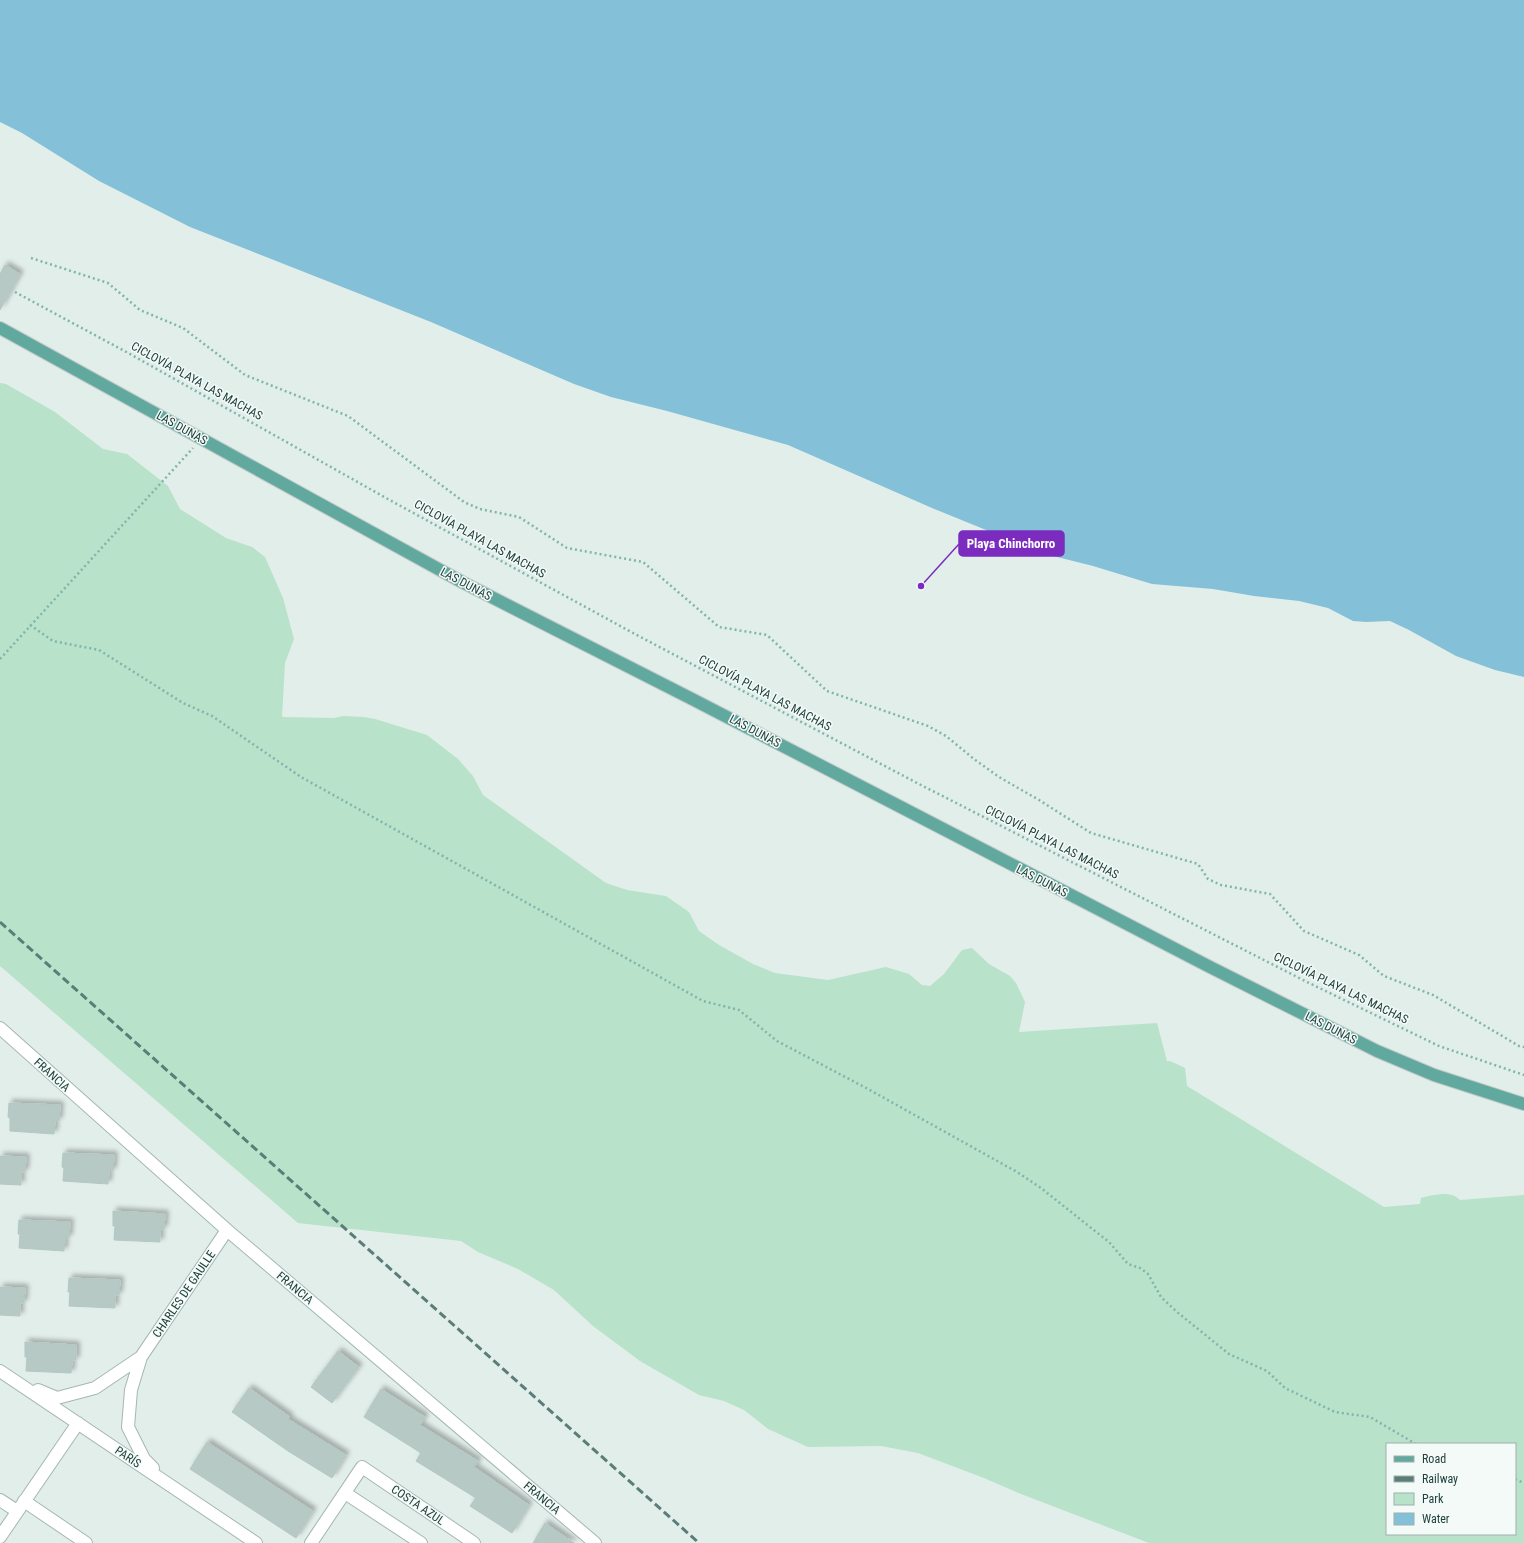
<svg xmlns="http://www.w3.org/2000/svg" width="1524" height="1543" font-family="'Roboto Condensed',sans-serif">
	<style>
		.green { fill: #b8e2c9; fill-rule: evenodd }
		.water { fill: #84c1d9 }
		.building { fill: #b7c9c4; stroke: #b3c8c2; filter: url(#shadow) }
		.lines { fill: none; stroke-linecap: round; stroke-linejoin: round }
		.minor-casing { stroke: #a4b7b3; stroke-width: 14 }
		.major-casing { stroke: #c1cac9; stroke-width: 14 }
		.path { stroke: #7fb5ab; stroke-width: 2.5; stroke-dasharray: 2 3; stroke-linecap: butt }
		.minor { stroke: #fff; stroke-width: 12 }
		.major { stroke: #61a99f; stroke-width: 12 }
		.rail { stroke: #5a7d78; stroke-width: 3; stroke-dasharray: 8 4; stroke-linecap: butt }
		.labels { text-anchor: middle; stroke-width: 3; stroke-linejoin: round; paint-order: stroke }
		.street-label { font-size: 12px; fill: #20413d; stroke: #f3faf7 }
		.leader { fill: none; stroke: #7b2cbf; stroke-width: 1.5 }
		.callout-dot { fill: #7b2cbf; stroke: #f3faf7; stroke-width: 1.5 }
		.callout { fill: #7b2cbf; stroke: #7b2cbf; stroke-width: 1.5 }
		.callout-label { font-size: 13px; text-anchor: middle; font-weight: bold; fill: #fff }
	</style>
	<defs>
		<filter id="shadow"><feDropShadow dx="3.5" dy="-3.5" stdDeviation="2" flood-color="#0004"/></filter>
	</defs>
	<rect width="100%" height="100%" fill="#e2eeea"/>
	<path class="green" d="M0 383 6 384 55 412 103 449 127 454 168 486 180 509 226 538 252 547 265 557 283 598 294 639 285 663 282 716 283 717 334 718 343 716 364 717 375 719 427 735 458 759 473 776 483 795 606 883 627 890 666 896 689 912 699 931 719 945 753 964 775 973 828 980 886 967 909 974 922 985 930 986 944 974 962 950 972 948 989 964 1010 976 1016 983 1025 1002 1019 1032 1157 1023 1167 1061H1170L1185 1068 1187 1086 1384 1207 1420 1204 1421 1198C1434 1195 1450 1190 1460 1200L1524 1195V1543H1149L1021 1494 984 1478 918 1453 881 1446 808 1447 768 1429 744 1410 724 1401 699 1395 640 1361 593 1326 554 1290 518 1269 478 1252 461 1241 298 1223 0 966ZM1387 1444H1515V1534H1387Z"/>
	<path class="water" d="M0 0H1524V677L1495 670 1456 656 1409 630 1390 621 1366 622 1353 621 1328 608 1299 601 1254 596 1213 589 1152 584 1093 566 1045 554 932 508 788 445 667 411 611 397 574 384 431 322 190 227 99 181 22 133 0 122Z"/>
	<path class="building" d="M5 265 20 274 0 310V274Z
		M9 1103 60 1105 59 1121 55 1120 54 1134 10 1131V1118L8 1117Z
		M63 1153 114 1155 113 1171 109 1170 108 1184 63 1181 64 1168 62 1167Z
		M0 1156 26 1157 25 1172H21V1185L0 1184Z
		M113 1211 165 1214 164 1229H160V1242L114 1240 115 1226H113Z
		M19 1220 70 1222 69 1238 65 1237 64 1251 19 1248 20 1234H18Z
		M69 1278 120 1280 119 1295H115V1308L69 1306 70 1292H68Z
		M0 1287 25 1288 24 1303H20V1316L0 1315Z
		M25 1342 76 1345V1360H72L71 1373 26 1371 27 1357H25Z
		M338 1351 359 1367 332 1403 311 1387Z
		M249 1388 290 1417 288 1419 346 1455 332 1478 288 1451 232 1412Z
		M381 1389 425 1417 420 1425 478 1461 474 1467 529 1505 512 1533 470 1506 476 1498 416 1461 421 1453 364 1417Z
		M207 1442 313 1511 296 1538 190 1469Z
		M545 1523 574 1543H533Z"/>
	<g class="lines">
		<g class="minor-casing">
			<path id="minor" d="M0 1028 227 1230 595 1543
				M141 1357 131 1390 128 1427 144 1459 153 1468
				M0 1371 256 1543
				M38 1390 57 1398 95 1388 141 1357 227 1230
				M345 1493 421 1543
				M0 1500 17 1511
				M24 1501 86 1543
				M0 1537 78 1423
				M311 1543 362 1467 474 1543"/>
		</g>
		<g class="major-casing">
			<path id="major" d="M0 328 462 582 694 700 1210 967 1377 1051 1434 1075 1524 1104"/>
		</g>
		<path class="path" d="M31 258 108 283 140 310 183 328 245 375 348 416 464 502 480 509 519 517 567 548 643 562 719 627 767 635 827 691 928 726 946 736 974 759 999 777 1039 800 1091 833 1198 864 1208 879 1221 885 1270 894 1304 931 1359 955 1384 976 1433 995 1519 1046 1524 1047
			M15 292 130 354 386 498 633 633 917 783 1307 982 1439 1046 1524 1075
			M30 625 53 641 99 650 183 703 212 716 301 777 703 1001 739 1010 777 1041 868 1089 1017 1172 1041 1188 1095 1231 1109 1242 1128 1264 1140 1268 1148 1274 1161 1297 1177 1312 1229 1354 1267 1371 1285 1388 1335 1412 1370 1417 1416 1444
			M0 659 193 448
			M1515 1479 1524 1483"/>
		<use href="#minor" class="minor"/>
		<use href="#major" class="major"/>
		<path class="rail" d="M0 922 699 1543"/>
	</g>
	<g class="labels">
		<g class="street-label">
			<text transform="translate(197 381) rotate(29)" y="4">CICLOVÍA PLAYA LAS MACHAS</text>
			<text transform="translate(182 428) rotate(29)" y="4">LAS DUNAS</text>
			<text transform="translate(480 539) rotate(29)" y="4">CICLOVÍA PLAYA LAS MACHAS</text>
			<text transform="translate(466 584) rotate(28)" y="4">LAS DUNAS</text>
			<text transform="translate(765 693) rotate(28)" y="4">CICLOVÍA PLAYA LAS MACHAS</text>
			<text transform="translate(755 731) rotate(28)" y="4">LAS DUNAS</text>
			<text transform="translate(1052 842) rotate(27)" y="4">CICLOVÍA PLAYA LAS MACHAS</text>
			<text transform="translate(1042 881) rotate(27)" y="4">LAS DUNAS</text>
			<text transform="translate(1341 988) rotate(26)" y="4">CICLOVÍA PLAYA LAS MACHAS</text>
			<text transform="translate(1331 1028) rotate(27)" y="4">LAS DUNAS</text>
			<text transform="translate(52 1075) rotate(42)" y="4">FRANCIA</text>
			<text transform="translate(295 1288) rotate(40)" y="4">FRANCIA</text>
			<text transform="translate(184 1294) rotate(-56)" y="4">CHARLES DE GAULLE</text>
			<text transform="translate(128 1457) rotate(34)" y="4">PARÍS</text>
			<text transform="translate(542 1498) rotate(40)" y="4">FRANCIA</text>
			<text transform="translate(418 1505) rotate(34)" y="4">COSTA AZUL</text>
		</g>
	</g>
	<path class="leader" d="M921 586L959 544"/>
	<circle class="callout-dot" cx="921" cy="586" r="4"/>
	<rect class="callout" x="959" y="531" width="105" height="25" rx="4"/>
	<g class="callout-label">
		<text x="1011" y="548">Playa Chinchorro</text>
	</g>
	<rect x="1386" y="1443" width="130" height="92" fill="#f3faf7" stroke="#9fb0ad"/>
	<rect x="1394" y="1456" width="20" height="6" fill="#61a99f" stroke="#9fb0ad"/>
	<text x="1422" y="1463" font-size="12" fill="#20413d">Road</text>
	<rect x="1394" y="1476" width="20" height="6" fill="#5a7d78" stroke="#9fb0ad"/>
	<text x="1422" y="1483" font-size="12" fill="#20413d">Railway</text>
	<rect x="1394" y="1493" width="20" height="12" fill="#b8e2c9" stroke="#9fb0ad"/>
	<text x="1422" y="1503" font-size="12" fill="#20413d">Park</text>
	<rect x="1394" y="1513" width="20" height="12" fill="#84c1d9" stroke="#9fb0ad"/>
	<text x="1422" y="1523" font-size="12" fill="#20413d">Water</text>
</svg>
